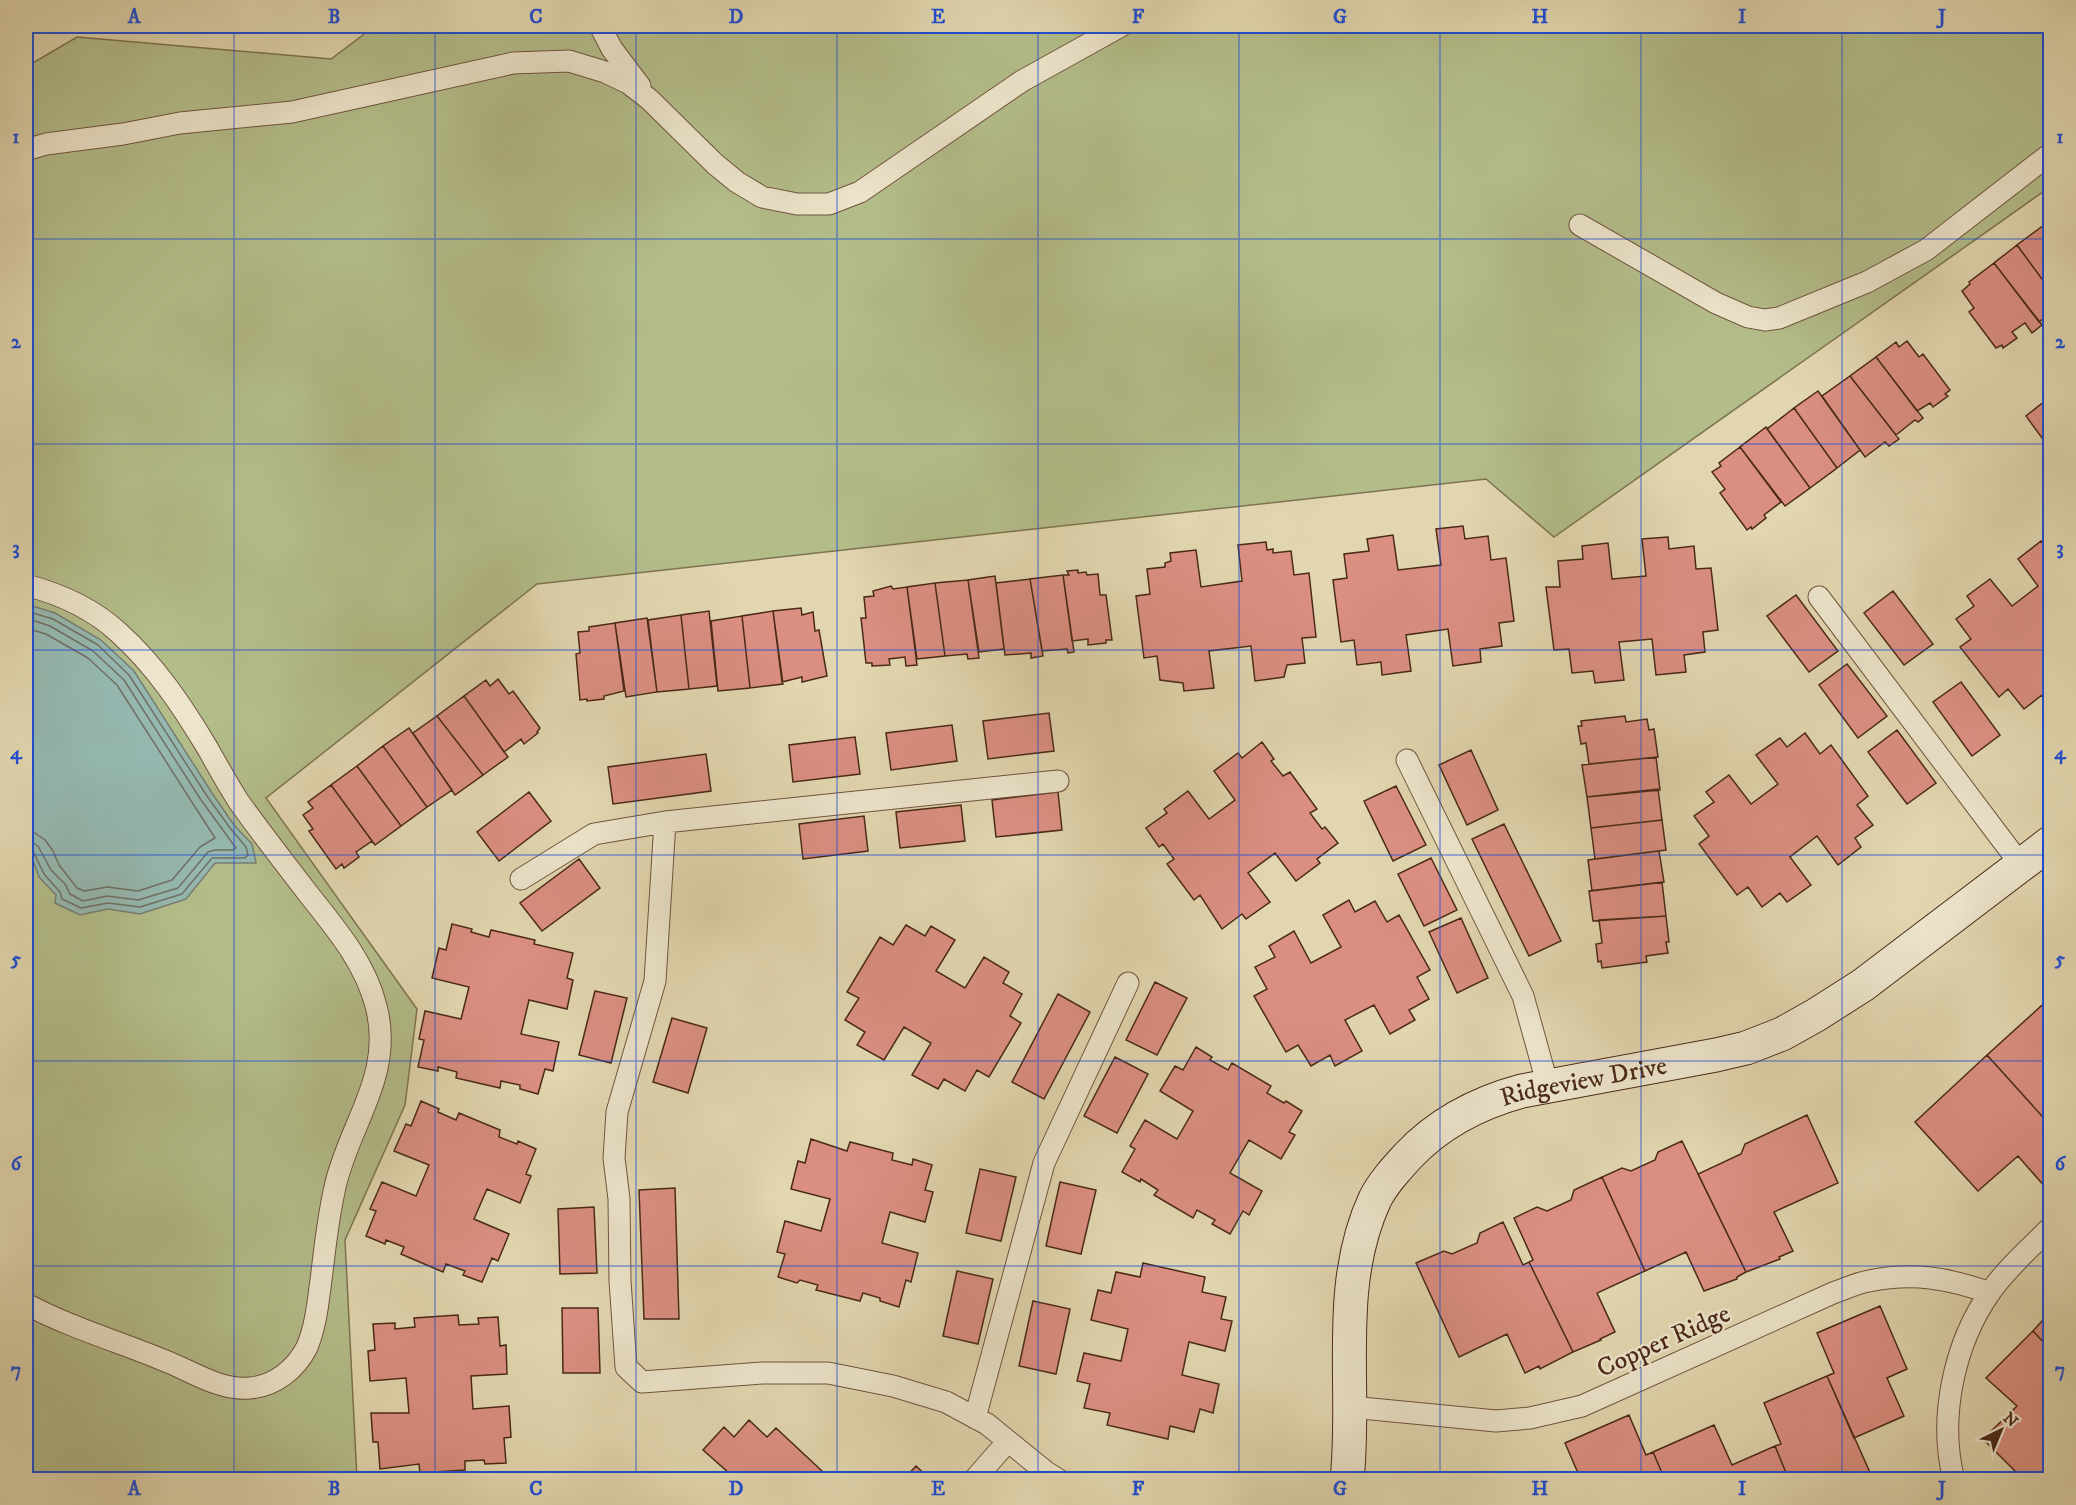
<svg xmlns="http://www.w3.org/2000/svg" width="2076" height="1505" font-family="'IM FELL DW Pica',serif">
	<style>
		.green { fill: #b3bd8a; stroke: #7e7351; stroke-width: 1.5 }
		.water { fill: #95b8b0; stroke: #777f73; stroke-width: 1.5 }
		.lines { fill: none; stroke-linecap: round; stroke-linejoin: round }
		.shore { stroke: #707064; stroke-width: 1.5 }
		.building { fill: #db8f81; stroke: #4a2918; stroke-width: 1.5 }
		.lane-casing { stroke: #70543e; stroke-width: 23 }
		.secondary-casing { stroke: #4a2918; stroke-width: 35 }
		.lane { stroke: #ece4cb; stroke-width: 21 }
		.secondary { stroke: #ece4cb; stroke-width: 33 }
		.grid { fill: none; stroke: #1d4ed8; stroke-width: 1.5; stroke-opacity: 0.55 }
		.labels { text-anchor: middle; stroke-width: 5; stroke-linejoin: round; paint-order: stroke }
		.street-label { font-size: 26px; fill: #4a2918; stroke: #ece4cb }
		.neatline { fill: none; stroke: #1d4ed8; stroke-width: 2 }
		.grid-label { font-size: 20px; text-anchor: middle; font-weight: bold; fill: #1d4ed8 }
	</style>
	<rect width="100%" height="100%" fill="#e1d6af"/>
	<filter id="stains"><feTurbulence type="fractalNoise" baseFrequency=".00333" numOctaves="4"/><feColorMatrix values="0 0 0 0 .2 0 0 0 0 .09 0 0 0 0 .02 0 0 0 .5 -.17"/></filter>
	<radialGradient id="worn" r=".72"><stop offset=".6" stop-color="#630" stop-opacity="0"/><stop offset="1" stop-color="#630" stop-opacity=".3"/></radialGradient>
	<path class="green" d="M375 26H2050V187L1554 537 1486 479 537 584 266 798 417 1009 405 1105 345 1240 357 1479H26V67L77 37 331 59Z"/>
	<path class="water" d="M26 604 55 613 101 640 134 671 212 793 234 825 252 844 256 863H215L186 899 140 914 108 909 80 915 55 903 56 895 39 877 34 863 26 851Z"/>
	<g class="lines">
		<path class="shore" d="M26 611 53 619 98 645 129 675 207 796 230 828 246 847 248 855 245 858H212L182 894 140 907 108 903 81 908 62 899 60 892 44 874 33 851 26 848
			M26 618 50 626 93 651 124 680 201 800 236 848 233 850H215L208 852 178 888 138 900 107 896 83 901 70 894 65 884 51 870 38 846 32 842 26 841
			M26 628 46 634 88 658 117 685 215 838 200 847 172 880 138 891 107 887 84 891 77 888 59 865 53 851 45 840 35 833 26 832"/>
	</g>
	<path class="building" d="M2044 225 2050 233V290L2017 245Z
		M2017 245 2050 290V313L2039 322 1994 263Z
		M1994 263 2042 325 2032 333 2025 323 2012 332 2017 338 2003 348 2002 345 1996 348 1969 312 1974 308 1962 291 1970 284 1969 282Z
		M1907 341 1919 357 1923 354 1950 390 1945 394 1948 396 1933 407 1930 403 1917 411 1876 357 1896 342 1899 347Z
		M1876 357 1923 418 1918 422 1915 420 1896 435 1850 376Z
		M1850 376 1899 439 1889 446 1885 442 1865 457 1822 396Z
		M1818 391 1860 450 1837 468 1794 408Z
		M2050 397V449L2026 416Z
		M1794 408 1837 468 1810 488 1767 429Z
		M1766 427 1810 488 1785 506 1740 447Z
		M1740 447 1781 502 1764 515 1766 518 1752 529 1751 527 1747 530 1720 493 1725 489 1712 472 1721 466 1719 463Z
		M1463 526 1465 539 1488 536 1491 560 1506 558 1514 621 1499 623 1502 646 1480 649 1481 662 1453 666 1448 629 1406 635 1411 671 1382 675 1381 662 1357 665 1354 640 1341 642 1333 580 1347 578 1344 554 1369 551 1367 539 1393 535 1398 570 1441 565 1436 529Z
		M1668 537 1669 549 1694 546 1696 569 1711 568 1718 630 1703 632 1705 652 1684 655 1686 672 1656 675 1652 639 1619 642 1624 680 1595 683 1593 671 1572 673 1569 649 1554 650 1546 587H1560L1558 561 1583 559 1582 546 1608 543 1612 579 1646 576 1642 539Z
		M2041 541 2049 551 2050 549V705L2042 695 2024 709 2008 689 1999 697 1960 647 1971 639 1956 619 1974 606 1967 596 1990 579 2012 606 2038 586 2018 559Z
		M1266 542 1267 550 1273 549V553L1291 551 1294 575 1309 573 1316 637 1302 638 1305 663 1287 665 1284 677 1255 681 1251 646 1209 651 1214 688 1184 691 1183 683 1160 680 1157 656 1144 658 1136 596 1150 594 1147 569 1165 567V563L1171 561 1170 553 1196 550 1201 587 1242 581 1238 545Z
		M1078 570V573L1086 572 1087 575 1098 574 1100 595H1106L1112 640H1106V643L1088 645V639L1072 641 1063 575H1069L1067 571Z
		M1063 575 1074 652 1068 653 1067 649 1042 651 1030 579Z
		M995 576 1004 649 979 652 968 580Z
		M1030 579 1043 656 1031 658V653L1005 655 996 583Z
		M968 580 979 658 968 659 967 654 945 656 935 583Z
		M935 583 945 656 917 659 907 587Z
		M891 586 893 589 907 587 917 665 906 666 905 657 889 659 890 665 872 666V663H866L861 618H866L864 597 874 596 873 591Z
		M1893 591 1933 644 1904 665 1864 613Z
		M1796 595 1838 651 1809 672 1767 616Z
		M801 608 802 615 813 612 815 631 819 630 827 676 802 682V677L782 682 773 611Z
		M709 611 717 686 689 689 681 615Z
		M773 611 783 684 750 688 742 616Z
		M681 615 689 689 657 692 648 620Z
		M742 616 750 688 718 691 711 621Z
		M647 618 657 692 626 697 615 623Z
		M615 623 624 691 604 696V699L587 701V699L580 700 576 654 580 653 578 632 589 631V627Z
		M1847 664 1887 716 1858 738 1819 685Z
		M498 679 509 694 513 691 540 728 537 732 538 733 524 744 521 739 504 752 464 696 486 680 490 686Z
		M1961 682 2000 735 1972 756 1933 702Z
		M464 696 508 757 483 775 437 716Z
		M1049 713 1054 751 988 759 983 721Z
		M437 716 483 775 455 795 413 733Z
		M1625 716 1626 722 1647 719 1649 730 1654 729 1658 757 1589 764 1586 743 1581 744 1578 726H1582L1581 721Z
		M952 725 957 761 891 770 886 733Z
		M409 728 452 790 427 807 383 746Z
		M1897 730 1936 783 1907 804 1868 752Z
		M1805 733 1820 754 1831 745 1868 796 1857 805 1873 825 1855 838 1861 847 1838 865 1817 836 1790 857 1811 885 1787 902 1780 893 1762 907 1748 887 1737 895 1699 844 1709 836 1694 816 1714 802 1706 792 1729 775 1751 804 1778 784 1756 755 1780 738 1787 747Z
		M855 737 860 774 793 782 789 745Z
		M1262 742 1274 759 1271 761 1283 776 1290 772 1317 809 1310 813 1322 829 1325 827 1338 843 1317 859 1320 863 1296 881 1275 853 1248 873 1270 902 1246 919 1242 914 1222 929 1200 895 1194 900 1167 864 1174 859 1163 844 1159 847 1146 828 1167 813 1164 809 1188 791 1209 819 1235 800 1214 771 1238 753 1242 758Z
		M383 746 427 807 401 826 357 766Z
		M1471 750 1498 810 1467 825 1439 765Z
		M706 754 711 791 613 804 608 767Z
		M1656 757 1660 790 1587 797 1582 765Z
		M357 766 401 826 375 845 331 785Z
		M331 785 372 841 356 852 359 857 344 868 342 864 336 869 309 831 313 829 303 815 313 808 308 802Z
		M1396 786 1426 845 1393 861 1364 801Z
		M1658 789 1662 820 1591 828 1587 797Z
		M529 792 551 821 499 861 477 832Z
		M1058 792 1062 830 996 837 992 800Z
		M961 805 965 841 900 848 896 812Z
		M864 816 868 851 803 859 799 824Z
		M1662 820 1666 850 1595 859 1591 828Z
		M1504 824 1561 941 1529 956 1472 839Z
		M1659 851 1664 882 1592 891 1588 860Z
		M1431 858 1457 910 1424 926 1398 874Z
		M579 859 600 888 542 931 520 903Z
		M1662 882 1666 916 1593 921 1589 891Z
		M1349 900 1355 912 1375 901 1387 922 1399 915 1430 970 1417 977 1429 999 1409 1010 1415 1020 1390 1034 1374 1005 1345 1020 1362 1051 1335 1066 1330 1055 1311 1066 1298 1045 1286 1052 1254 996 1267 989 1255 967 1275 957 1269 946 1294 931 1311 963 1341 947 1323 915Z
		M1666 916 1669 942H1666L1668 953 1646 956 1647 962 1602 968 1601 961 1598 962 1596 944 1602 943 1599 920Z
		M1461 918 1488 978 1457 993 1429 932Z
		M452 924 472 929 471 932 489 937 491 930 535 940 534 944 573 953 567 978 573 980 567 1009 529 1000 521 1034 559 1042 553 1071 545 1069 538 1094 520 1089V1085L501 1081 500 1088 456 1078 457 1072 438 1067V1071L418 1067 424 1040 419 1039 425 1011 461 1019 469 987 432 978 439 948 446 950Z
		M906 925 925 936 931 926 955 940 936 971 965 988 984 957 1009 972 1003 983 1022 994 1010 1016 1021 1023 989 1077 977 1070 965 1091 944 1079 938 1089 912 1075 931 1043 904 1027 884 1060 857 1045 865 1032 845 1020 859 998 847 992 880 937 893 945Z
		M1155 982 1187 998 1157 1055 1126 1040Z
		M595 991 627 998 611 1063 579 1055Z
		M1058 994 1090 1012 1044 1099 1012 1082Z
		M2050 998V1125L1987 1055Z
		M672 1018 707 1028 688 1093 653 1082Z
		M1196 1047 1212 1057 1210 1060 1228 1070 1232 1063 1271 1086 1267 1093 1284 1103 1286 1101 1302 1111 1289 1132 1295 1135 1281 1159 1249 1140 1230 1173 1262 1191 1249 1215 1243 1211 1230 1234 1212 1224 1215 1220 1197 1210 1193 1218 1154 1195 1158 1190 1141 1179 1140 1182 1122 1172 1135 1149 1130 1146 1145 1120 1177 1139 1193 1111 1160 1091 1175 1066 1183 1070Z
		M1987 1055 2050 1125V1184L2046 1188 2018 1156 1978 1191 1915 1122Z
		M1115 1057 1148 1074 1117 1133 1084 1116Z
		M421 1101 439 1109 438 1112 456 1120 459 1113 500 1130 499 1137 517 1144 518 1141 536 1149 526 1174 531 1176 520 1203 487 1189 474 1219 509 1234 498 1261 492 1258 482 1282 463 1275 465 1271 446 1264 443 1272 401 1254 404 1247 386 1240 385 1244 366 1236 376 1211 370 1209 382 1182 416 1196 429 1165 394 1151 406 1124 411 1126Z
		M1807 1115 1838 1183 1774 1212 1793 1251 1779 1257 1780 1259 1746 1272 1698 1174 1741 1154 1745 1144Z
		M811 1139 847 1151 850 1142 893 1153 892 1160 912 1165 913 1159 932 1165 925 1190 933 1192 925 1222 890 1212 882 1243 918 1253 911 1282 906 1280 899 1307 880 1301V1298L863 1293 860 1301 816 1290 818 1285 800 1280 797 1283 778 1277 785 1254 777 1252 785 1221 821 1231 830 1199 791 1189 798 1161 805 1163Z
		M1682 1141 1746 1272 1737 1277V1279L1704 1291 1686 1252 1645 1271 1602 1177 1622 1168 1631 1171 1655 1160 1658 1152Z
		M980 1169 1016 1177 1001 1241 966 1233Z
		M1602 1177 1645 1271 1597 1293 1615 1332 1600 1339 1601 1340 1573 1352 1529 1262 1533 1260 1514 1218 1537 1207 1547 1211 1571 1200 1574 1190Z
		M1060 1182 1096 1190 1081 1254 1046 1246Z
		M675 1188 679 1319H644L639 1190Z
		M594 1207 597 1273 560 1274 558 1209Z
		M1503 1222 1523 1265 1529 1262 1573 1352 1540 1369 1539 1366 1525 1373 1507 1334 1459 1357 1416 1263 1444 1251 1452 1254 1477 1243 1480 1233Z
		M1143 1263 1205 1277 1202 1292 1226 1297 1221 1319 1232 1321 1225 1351 1189 1342 1182 1375 1219 1384 1213 1413 1200 1409 1194 1432 1170 1426 1168 1439 1107 1425 1110 1413 1084 1408 1090 1384 1077 1381 1084 1353 1121 1361 1128 1329 1091 1320 1098 1290 1111 1293 1116 1272 1140 1277Z
		M957 1271 993 1279 978 1344 943 1336Z
		M1033 1301 1070 1309 1056 1374 1019 1366Z
		M1880 1306 1907 1369 1887 1378 1904 1416 1854 1438 1827 1376 1834 1373 1817 1333Z
		M562 1308H598L600 1373H563Z
		M2050 1312V1349L2033 1331Z
		M458 1315 459 1325 479 1324 478 1318 498 1317 500 1346 506 1345 507 1374 471 1376 473 1409 509 1406 511 1437 504 1438 506 1463 485 1464 484 1460 465 1461V1470L420 1473 419 1464 380 1469 378 1442H373L371 1413H409L406 1378 370 1381 368 1351 375 1350 373 1324 395 1323V1329L415 1327 414 1318Z
		M2033 1331 2050 1349V1471L2042 1480H2024L1983 1439 2017 1406 1986 1378Z
		M1827 1376 1872 1477 1867 1480H1789L1775 1446 1781 1444 1764 1403Z
		M1629 1415 1646 1455 1653 1452 1665 1480H1581L1565 1443Z
		M749 1420 767 1437 776 1428 822 1471 814 1480H726L730 1474 703 1450 724 1427 734 1437Z
		M1714 1425 1732 1465 1775 1446 1789 1480H1665L1653 1452Z
		M916 1466 931 1480H903Z"/>
	<g class="lines">
		<g class="lane-casing">
			<path id="lane" d="M600 26 612 49 640 86
				M26 150 46 144 123 134 180 123 292 112 513 63 569 61 605 72 628 83 649 99 715 164 737 182 762 197 797 204H829L860 192 1022 81 1121 26
				M1580 225 1716 303 1748 317 1765 320 1779 318 1867 282 1926 250 2050 154
				M26 585C60 594 92 608 118 632 155 665 183 707 208 749 218 767 228 785 239 802 262 834 286 865 310 896 337 930 365 963 376 1006 394 1074 351 1121 336 1183 328 1215 325 1248 321 1280 318 1302 316 1326 307 1347 296 1369 275 1386 250 1388 219 1391 190 1370 163 1360 117 1341 69 1327 26 1304
				M1819 597 2021 865
				M1407 760 1523 996 1548 1086
				M665 822 655 981 617 1112 614 1158 619 1199 620 1281 626 1367 642 1382 762 1373H828L893 1386 946 1402 987 1424 1046 1472 1059 1480
				M521 879 594 834 665 822 1058 781
				M1351 1407 1496 1421 1530 1418 1582 1406 1833 1293C1845 1289 1857 1283 1869 1281 1913 1272 1948 1278 1990 1293
				M975 1418 1044 1163 1128 983
				M974 1480 1008 1441
				M1954 1480C1938 1418 1954 1343 1991 1291 2008 1267 2030 1248 2050 1228"/>
		</g>
		<g class="secondary-casing">
			<g id="secondary">
				<path id="s1" d="M1347 1480C1357 1387 1334 1287 1375 1199 1383 1183 1396 1169 1408 1156 1439 1123 1478 1103 1522 1091L1716 1055 1746 1048 1782 1034 1816 1015 1863 985 2050 843"/>
			</g>
		</g>
		<use href="#lane" class="lane"/>
		<use href="#secondary" class="secondary"/>
	</g>
	<path class="grid" d="M234 26V1480M435 26V1480M636 26V1480M837 26V1480M1038 26V1480M1239 26V1480M1440 26V1480M1641 26V1480M1842 26V1480M26 239H2050M26 444H2050M26 650H2050M26 855H2050M26 1061H2050M26 1266H2050"/>
	<g class="labels">
		<g class="street-label">
			<text dy="9" stroke="none"><textPath href="#s1" startOffset="534">Ridgeview Drive</textPath></text>
			<text transform="translate(1663 1340) rotate(-24)" y="9">Copper Ridge</text>
		</g>
	</g>
	<rect width="2076" height="1505" fill="none" stroke="#e1d6af" stroke-width="66"/>
	<g transform="translate(2001 1430) rotate(43)" stroke="#ece4cb" stroke-width="4.5" paint-order="stroke">
	<path d="M0-4.5L10 22L0 15L-10 22Z" fill="#4a2918"/>
	<text y="-9" font-size="16" font-weight="bold" text-anchor="middle" fill="#4a2918">N</text>
	</g>
	<rect x="33" y="33" width="2010" height="1439" class="neatline"/>
	<g class="grid-label">
		<text x="134" y="23">A</text>
		<text x="334" y="23">B</text>
		<text x="536" y="23">C</text>
		<text x="736" y="23">D</text>
		<text x="938" y="23">E</text>
		<text x="1138" y="23">F</text>
		<text x="1340" y="23">G</text>
		<text x="1540" y="23">H</text>
		<text x="1742" y="23">I</text>
		<text x="1942" y="23">J</text>
		<text x="16" y="143">1</text>
		<text x="2060" y="143">1</text>
		<text x="16" y="348">2</text>
		<text x="2060" y="348">2</text>
		<text x="16" y="554">3</text>
		<text x="2060" y="554">3</text>
		<text x="16" y="759">4</text>
		<text x="2060" y="759">4</text>
		<text x="16" y="965">5</text>
		<text x="2060" y="965">5</text>
		<text x="16" y="1170">6</text>
		<text x="2060" y="1170">6</text>
		<text x="16" y="1376">7</text>
		<text x="2060" y="1376">7</text>
		<text x="134" y="1495">A</text>
		<text x="334" y="1495">B</text>
		<text x="536" y="1495">C</text>
		<text x="736" y="1495">D</text>
		<text x="938" y="1495">E</text>
		<text x="1138" y="1495">F</text>
		<text x="1340" y="1495">G</text>
		<text x="1540" y="1495">H</text>
		<text x="1742" y="1495">I</text>
		<text x="1942" y="1495">J</text>
	</g>
	<rect width="100%" height="100%" filter="url(#stains)"/>
	<rect width="100%" height="100%" fill="url(#worn)"/>
</svg>
